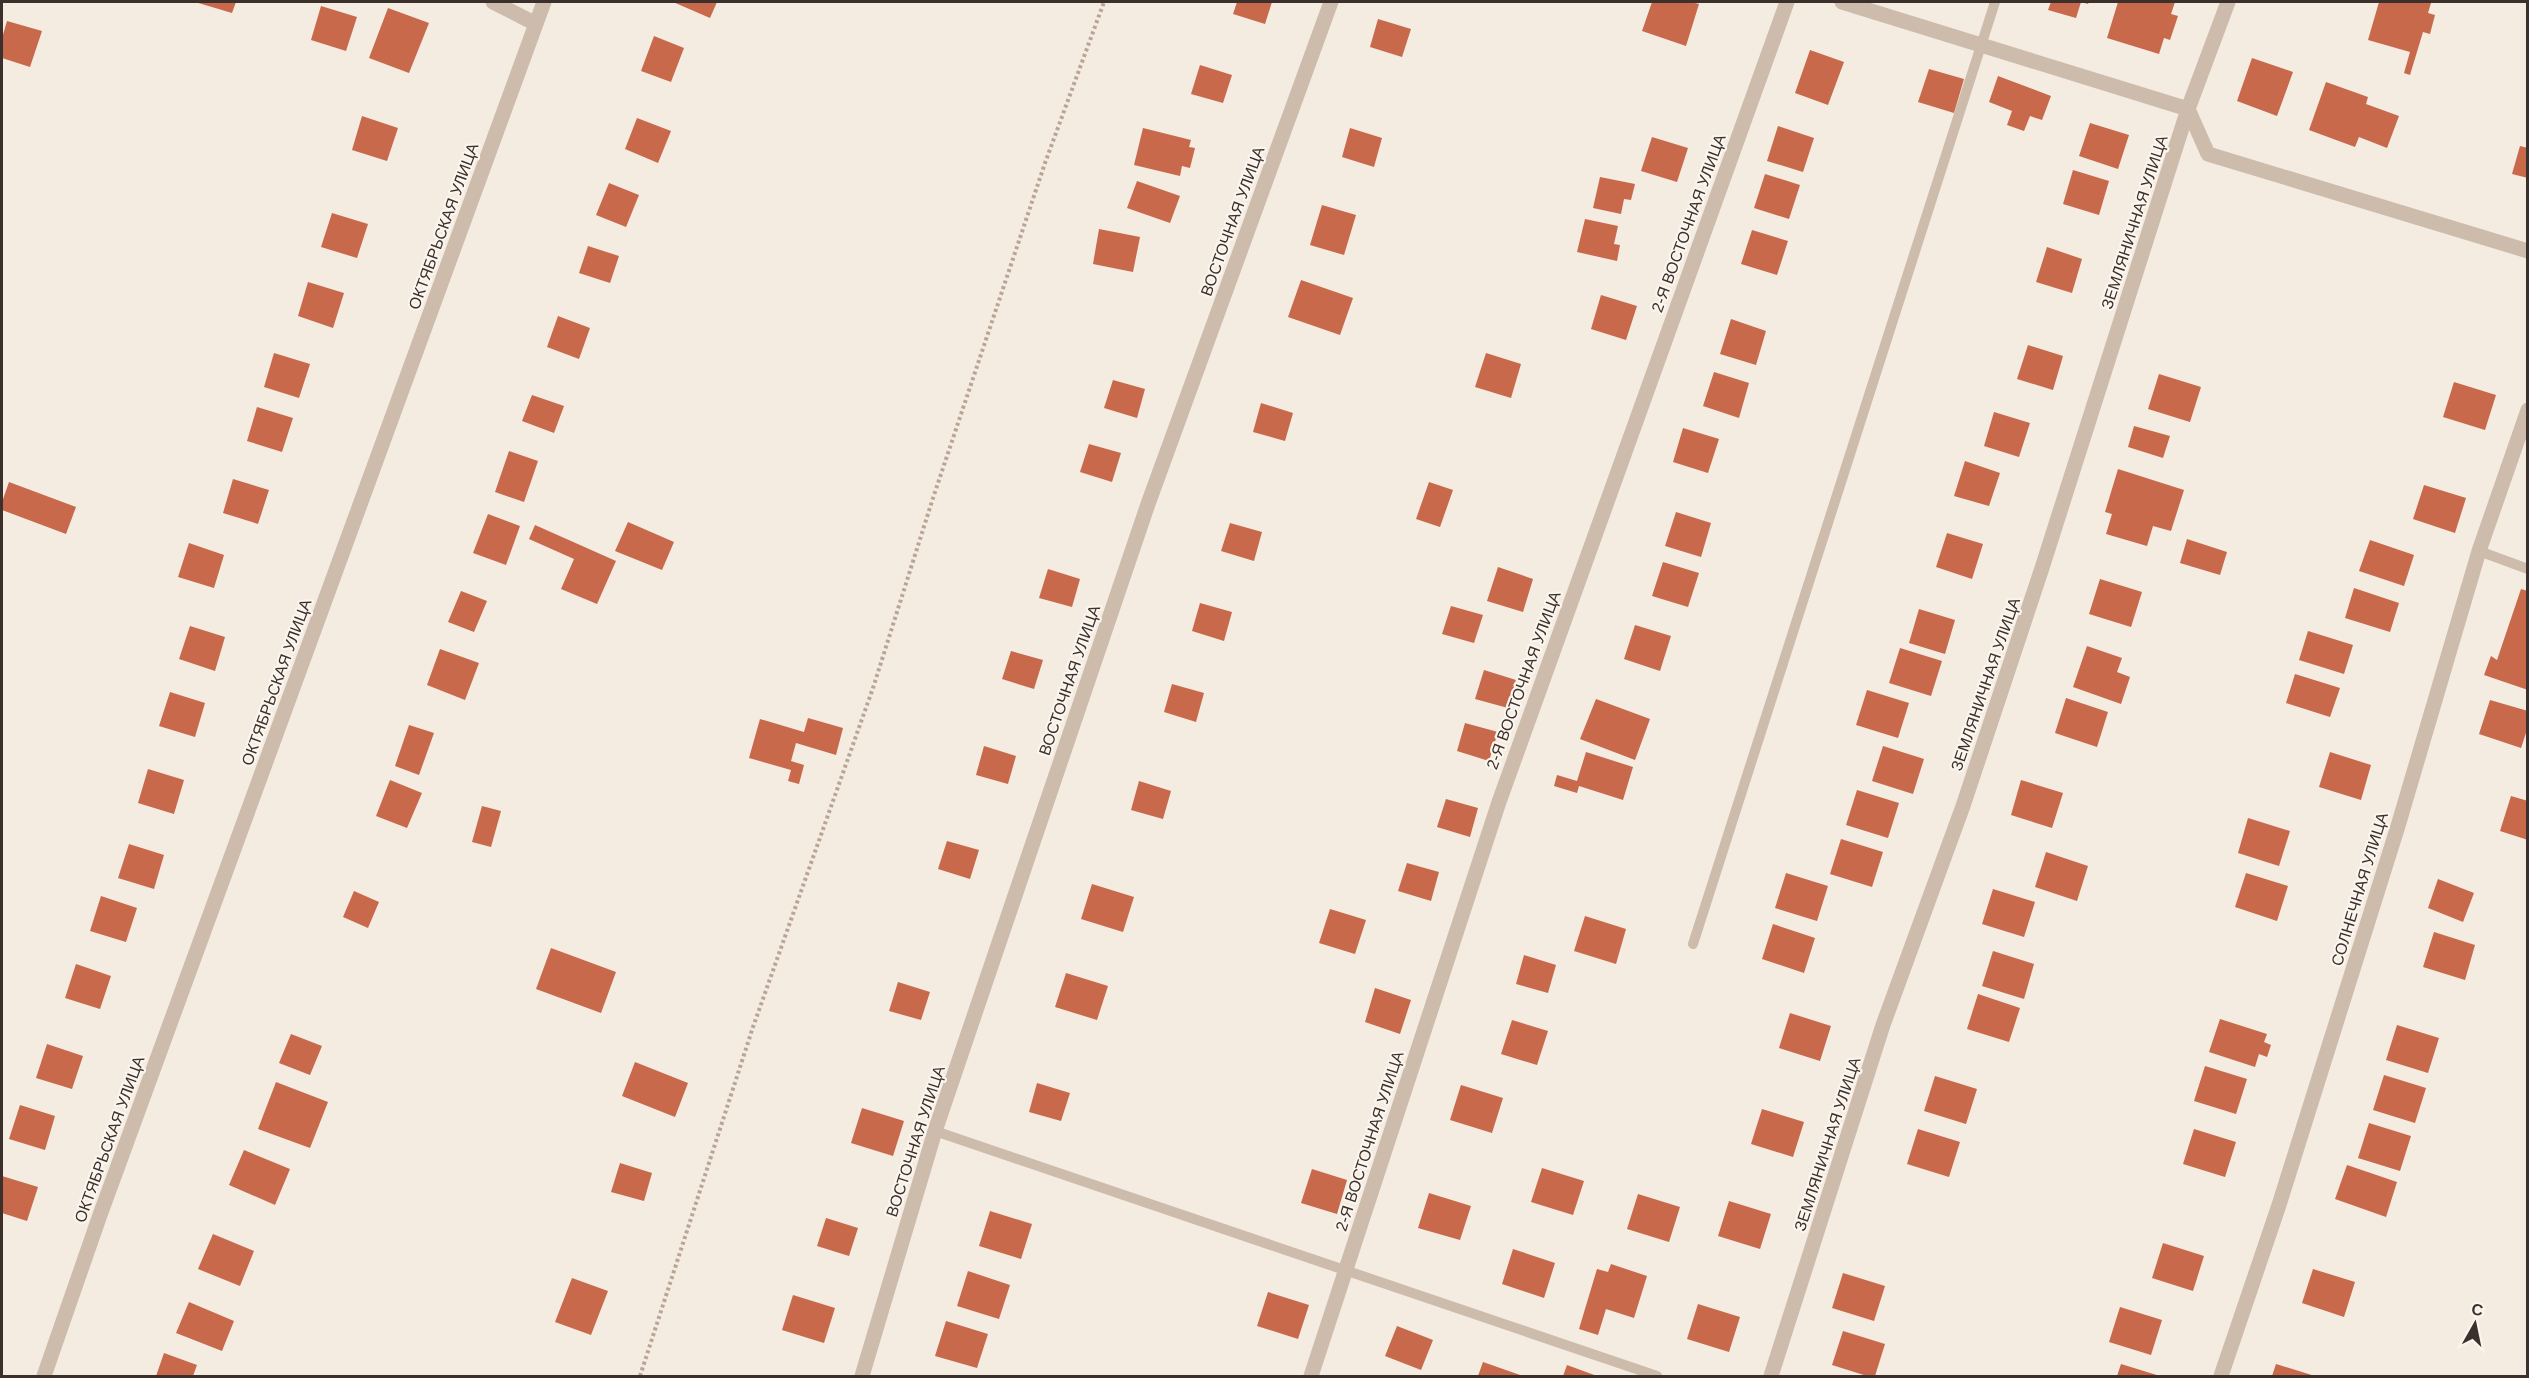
<svg xmlns="http://www.w3.org/2000/svg" width="2529" height="1378" font-family="Arial,sans-serif">
	<style>
		.building { fill: #c8694b }
		.lines { fill: none; stroke-linecap: round; stroke-linejoin: round }
		.path { stroke: #b9a596; stroke-width: 4; stroke-dasharray: 3 3; stroke-linecap: butt }
		.lane { stroke: #cdbbac; stroke-width: 10 }
		.street { stroke: #cdbbac; stroke-width: 15 }
		.labels { text-anchor: middle; stroke-width: 4.5; stroke-linejoin: round; paint-order: stroke }
		.street-label { font-size: 16px; fill: #3b302b; stroke: #fbf5ee }
	</style>
	<rect width="100%" height="100%" fill="#f4ebe1"/>
	<path class="building" d="M195 2H236L232 13Z
		M673 2H717L710 18Z
		M1237 2H1272L1265 24 1233 14Z
		M1652 2H1691L1699 4 1686 46 1642 31Z
		M2051 2H2089L2088 4 2081 2 2076 18 2048 10Z
		M2118 2H2175L2171 14 2178 16 2170 40 2164 38 2159 54 2107 38Z
		M2379 2 2431 3 2428 13 2435 15 2430 34 2423 32 2410 75 2404 73 2410 52 2368 40Z
		M321 6 357 17 346 51 311 40Z
		M388 8 429 23 409 73 369 58Z
		M1378 19 1411 29 1402 57 1370 47Z
		M7 21 42 31 30 67 2 58V38Z
		M654 36 684 48 671 82 641 71Z
		M1810 50 1844 62 1828 105 1795 93Z
		M2252 58 2293 72 2277 116 2237 101Z
		M1200 65 1232 75 1223 103 1191 94Z
		M1929 69 1964 79 1954 113 1918 102Z
		M1998 76 2051 96 2042 120 2030 116 2024 131 2007 125 2012 111 1989 102Z
		M2326 82 2368 97 2366 104 2399 116 2387 148 2359 137 2355 147 2309 130Z
		M362 116 398 128 387 161 352 150Z
		M637 118 671 131 658 163 625 149Z
		M2090 123 2129 135 2118 169 2079 156Z
		M1778 126 1814 138 1803 172 1767 161Z
		M1143 128 1191 140 1189 147 1195 148 1190 168 1182 166 1180 176 1134 165Z
		M1350 128 1382 138 1374 167 1342 157Z
		M1652 137 1688 148 1677 182 1641 171Z
		M2520 146 2528 148V178L2512 174Z
		M2073 170 2109 181 2099 215 2063 204Z
		M1765 174 1800 185 1789 219 1754 208Z
		M1600 177 1635 184 1631 200 1624 199 1621 214 1593 208Z
		M1137 181 1180 196 1170 223 1127 208Z
		M609 183 639 195 626 227 596 215Z
		M1322 205 1356 215 1344 255 1310 245Z
		M332 213 368 224 357 258 321 247Z
		M1585 219 1618 226 1614 244 1620 245 1617 261 1577 252Z
		M1099 229 1140 237 1133 272 1093 264Z
		M1752 230 1788 241 1777 275 1741 264Z
		M588 246 619 256 610 283 579 273Z
		M2047 247 2082 259 2072 293 2036 282Z
		M1301 280 1353 298 1340 335 1288 317Z
		M308 282 344 293 333 328 298 316Z
		M1601 295 1637 306 1626 340 1591 329Z
		M558 316 590 328 579 359 547 347Z
		M1731 319 1766 331 1756 365 1720 354Z
		M2028 345 2063 356 2053 390 2017 379Z
		M274 353 310 364 299 398 264 387Z
		M1486 353 1521 364 1511 398 1475 387Z
		M1714 372 1749 383 1739 418 1703 406Z
		M2159 374 2201 387 2190 422 2148 409Z
		M1113 380 1145 389 1137 418 1104 408Z
		M2454 382 2496 395 2485 430 2443 417Z
		M532 395 564 406 554 433 522 421Z
		M1261 403 1293 413 1285 441 1253 432Z
		M257 407 293 418 282 452 247 441Z
		M1994 412 2030 423 2019 457 1984 446Z
		M2134 426 2170 436 2163 458 2128 447Z
		M1683 428 1719 439 1708 473 1673 462Z
		M1089 444 1121 453 1112 482 1080 472Z
		M509 451 538 461 524 502 495 492Z
		M1965 461 2000 473 1989 506 1954 496Z
		M2118 469 2184 490 2171 531 2153 526 2147 546 2106 534 2112 514 2105 512Z
		M233 479 269 490 258 524 223 513Z
		M9 482 76 507 66 534 2 510V502Z
		M1429 482 1453 490 1440 527 1416 519Z
		M2424 485 2466 498 2455 533 2413 519Z
		M1676 512 1711 523 1701 557 1665 546Z
		M488 514 520 526 506 565 473 553Z
		M628 522 674 542 662 570 615 551Z
		M1230 523 1262 532 1254 561 1221 551Z
		M535 525 616 561 597 604 561 589 574 559 529 539Z
		M1947 533 1983 544 1972 579 1936 567Z
		M2187 539 2227 552 2220 575 2180 563Z
		M2370 540 2414 555 2404 586 2359 571Z
		M189 543 224 555 214 588 178 577Z
		M1663 562 1699 573 1688 607 1652 596Z
		M1498 567 1533 579 1523 612 1487 601Z
		M1048 569 1080 579 1072 607 1039 598Z
		M2100 579 2142 592 2131 627 2089 614Z
		M2354 588 2399 603 2390 632 2345 618Z
		M2521 589 2528 591V690L2484 675 2491 656 2497 660Z
		M461 591 487 601 474 632 448 622Z
		M1200 603 1232 612 1224 641 1192 631Z
		M1451 606 1483 615 1474 643 1442 634Z
		M1919 609 1955 620 1945 654 1909 643Z
		M1635 625 1671 636 1660 671 1624 659Z
		M190 626 225 637 215 671 179 659Z
		M2308 631 2353 645 2344 674 2299 660Z
		M2087 646 2122 658 2117 672 2130 677 2121 704 2073 687Z
		M1900 648 1942 661 1931 696 1889 683Z
		M440 649 479 663 465 700 427 685Z
		M1011 651 1043 660 1034 689 1002 679Z
		M1484 670 1516 680 1508 708 1475 699Z
		M2295 674 2340 688 2330 717 2286 703Z
		M1172 684 1204 693 1196 722 1164 712Z
		M1867 690 1909 703 1898 738 1856 725Z
		M170 692 205 703 195 737 159 726Z
		M2066 698 2108 712 2097 747 2055 733Z
		M1596 699 1650 719 1635 760 1580 739Z
		M2490 700 2528 711V727L2521 748 2479 734Z
		M808 718 843 728 836 755 796 743 791 761 804 765 799 784 788 781 791 770 749 758 760 719 804 732Z
		M1465 723 1498 732 1489 761 1457 751Z
		M409 725 434 733 419 775 395 766Z
		M984 746 1016 756 1008 784 976 775Z
		M1883 746 1924 759 1913 794 1872 781Z
		M1586 752 1633 767 1623 800 1579 786 1577 793 1554 786 1557 775 1577 781Z
		M2330 752 2371 765 2361 800 2319 787Z
		M148 769 184 780 174 814 138 803Z
		M390 780 422 793 407 828 376 816Z
		M2021 780 2063 793 2052 828 2011 815Z
		M1139 781 1171 791 1163 819 1131 810Z
		M1857 790 1899 803 1888 838 1846 825Z
		M2511 796 2528 801V840L2500 831Z
		M1446 799 1478 808 1470 837 1437 827Z
		M482 806 501 811 491 847 472 842Z
		M2248 818 2290 831 2279 866 2238 853Z
		M1841 839 1883 852 1872 887 1830 874Z
		M947 841 979 850 970 879 938 869Z
		M129 844 164 855 154 889 118 878Z
		M2046 852 2088 866 2077 901 2035 887Z
		M1407 863 1439 872 1431 901 1398 891Z
		M1786 873 1828 886 1817 921 1775 908Z
		M2246 873 2288 886 2277 921 2235 907Z
		M2438 879 2474 893 2463 922 2428 908Z
		M1092 884 1134 897 1123 932 1081 919Z
		M1993 889 2035 902 2024 937 1982 924Z
		M354 891 379 902 368 928 343 917Z
		M101 896 137 908 126 942 90 931Z
		M1330 909 1366 920 1355 954 1319 943Z
		M1585 916 1626 929 1616 964 1574 951Z
		M1773 924 1815 938 1804 973 1762 959Z
		M2434 932 2475 945 2465 980 2423 967Z
		M551 948 616 972 601 1013 536 989Z
		M1993 951 2034 964 2024 999 1982 986Z
		M1524 955 1556 965 1548 993 1516 984Z
		M76 964 111 976 100 1009 65 998Z
		M1066 973 1108 986 1097 1020 1055 1007Z
		M898 982 930 992 921 1020 889 1011Z
		M1375 988 1411 1000 1400 1034 1365 1022Z
		M1978 994 2020 1008 2009 1042 1967 1029Z
		M1790 1013 1831 1026 1820 1061 1779 1048Z
		M2220 1019 2267 1034 2264 1042 2271 1045 2267 1057 2259 1054 2255 1067 2209 1052Z
		M1512 1020 1548 1031 1537 1065 1501 1054Z
		M2397 1025 2439 1038 2428 1073 2386 1060Z
		M291 1034 322 1046 310 1075 279 1063Z
		M47 1044 83 1056 72 1089 36 1078Z
		M635 1062 688 1083 675 1117 622 1096Z
		M2205 1066 2247 1079 2236 1114 2194 1101Z
		M2384 1075 2426 1088 2415 1123 2373 1110Z
		M1935 1076 1977 1089 1966 1124 1924 1111Z
		M276 1082 328 1102 310 1148 258 1129Z
		M1037 1083 1070 1093 1061 1121 1029 1112Z
		M1461 1085 1503 1098 1492 1133 1450 1120Z
		M20 1105 55 1116 45 1150 9 1139Z
		M862 1108 904 1121 893 1156 851 1143Z
		M1762 1109 1804 1122 1793 1157 1751 1144Z
		M2369 1123 2411 1136 2400 1171 2358 1158Z
		M1918 1129 1960 1142 1949 1177 1907 1164Z
		M2194 1129 2236 1142 2225 1177 2183 1164Z
		M244 1150 290 1169 275 1205 229 1185Z
		M620 1163 652 1173 644 1201 611 1192Z
		M2347 1165 2397 1182 2386 1217 2335 1199Z
		M1542 1168 1584 1181 1573 1215 1531 1202Z
		M1312 1169 1347 1180 1337 1214 1301 1203Z
		M2 1176 38 1187 27 1221 2 1213Z
		M1429 1193 1471 1206 1460 1240 1418 1228Z
		M1638 1194 1680 1207 1669 1242 1627 1229Z
		M1729 1201 1771 1214 1760 1249 1718 1236Z
		M990 1211 1032 1224 1021 1259 979 1246Z
		M826 1218 858 1228 849 1256 817 1246Z
		M213 1234 254 1251 240 1286 198 1269Z
		M2163 1243 2204 1256 2193 1291 2152 1278Z
		M1513 1249 1555 1263 1544 1298 1502 1284Z
		M1611 1264 1647 1276 1634 1318 1606 1309 1598 1335 1579 1329 1597 1269 1608 1272Z
		M2313 1269 2355 1282 2344 1317 2302 1303Z
		M968 1271 1010 1285 999 1319 957 1306Z
		M1843 1273 1885 1286 1874 1321 1832 1308Z
		M572 1278 608 1291 591 1335 555 1322Z
		M1268 1292 1309 1305 1298 1339 1257 1326Z
		M793 1295 835 1308 824 1343 782 1330Z
		M189 1302 234 1321 222 1351 176 1333Z
		M1698 1304 1740 1317 1729 1352 1687 1339Z
		M2120 1307 2162 1320 2151 1355 2109 1342Z
		M946 1321 988 1334 977 1368 935 1356Z
		M1397 1326 1433 1340 1421 1370 1385 1356Z
		M1843 1331 1885 1344 1875 1376H1867L1832 1365Z
		M164 1353 197 1365 193 1376H156Z
		M1483 1362 1523 1376H1478Z
		M2121 1364 2160 1376H2117Z
		M2276 1364 2315 1376H2272Z
		M1567 1365 1597 1376H1563Z"/>
	<g class="lines">
		<path class="path" d="M640 1376 753 1027 873 688 933 498 1045 163 1104 2"/>
		<path class="lane" d="M2479 551 2528 569
			M1693 944 1995 2
			M935 1131 1657 1376"/>
		<path class="street" d="M493 2 536 24
			M1842 2 2188 109 2208 154 2528 251
			M44 1376 100 1215 544 2
			M862 1376 935 1131 1148 504 1331 2
			M1311 1376 1499 802 1787 2
			M1771 1376 1883 1025 1963 806 2042 568 2188 109 2228 2
			M2221 1376 2279 1205 2398 826 2479 551 2528 410"/>
	</g>
	<g class="labels">
		<g class="street-label">
			<text transform="translate(1232 221) rotate(-70)" y="6">ВОСТОЧНАЯ УЛИЦА</text>
			<text transform="translate(2134 222) rotate(-72)" y="6">ЗЕМЛЯНИЧНАЯ УЛИЦА</text>
			<text transform="translate(1688 223) rotate(-70)" y="6">2-Я ВОСТОЧНАЯ УЛИЦА</text>
			<text transform="translate(443 226) rotate(-70)" y="6">ОКТЯБРЬСКАЯ УЛИЦА</text>
			<text transform="translate(1069 680) rotate(-71)" y="6">ВОСТОЧНАЯ УЛИЦА</text>
			<text transform="translate(1523 680) rotate(-70)" y="6">2-Я ВОСТОЧНАЯ УЛИЦА</text>
			<text transform="translate(276 682) rotate(-70)" y="6">ОКТЯБРЬСКАЯ УЛИЦА</text>
			<text transform="translate(1985 684) rotate(-71)" y="6">ЗЕМЛЯНИЧНАЯ УЛИЦА</text>
			<text transform="translate(2359 889) rotate(-73)" y="6">СОЛНЕЧНАЯ УЛИЦА</text>
			<text transform="translate(109 1139) rotate(-70)" y="6">ОКТЯБРЬСКАЯ УЛИЦА</text>
			<text transform="translate(915 1141) rotate(-72)" y="6">ВОСТОЧНАЯ УЛИЦА</text>
			<text transform="translate(1369 1141) rotate(-72)" y="6">2-Я ВОСТОЧНАЯ УЛИЦА</text>
			<text transform="translate(1827 1144) rotate(-72)" y="6">ЗЕМЛЯНИЧНАЯ УЛИЦА</text>
		</g>
	</g>
	<rect width="2529" height="1378" fill="none" stroke="#3b302b" stroke-width="6"/>
	<g transform="translate(2475 1324) rotate(9)" stroke="#fbf5ee" stroke-width="4.5" paint-order="stroke">
	<path d="M0-4.5L10 22L0 15L-10 22Z" fill="#3b302b"/>
	<text y="-9" font-size="16" font-weight="bold" text-anchor="middle" fill="#3b302b">С</text>
	</g>
</svg>
